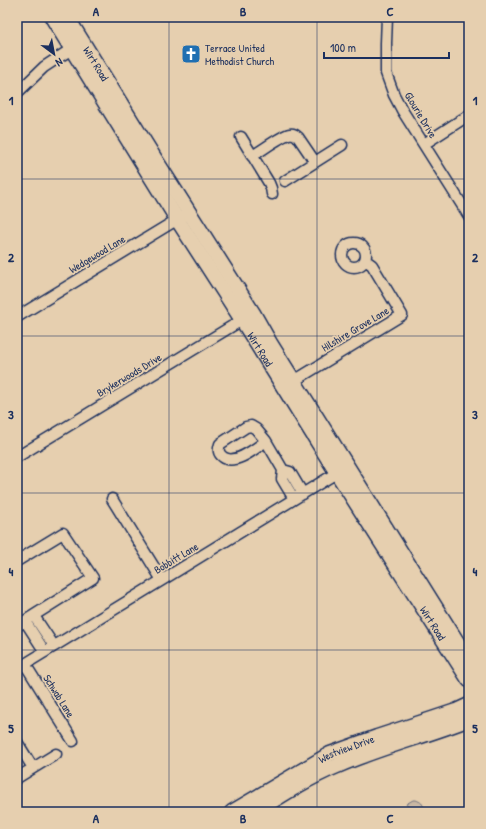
<svg xmlns="http://www.w3.org/2000/svg" width="486" height="829" font-family="'Patrick Hand',sans-serif">
	<style>
		.garden { fill: #c9b7a3; stroke: #727380 }
		.lines { fill: none; stroke-linecap: round; stroke-linejoin: round }
		.street-casing { stroke: #1b2f5e; stroke-width: 13 }
		.secondary-casing { stroke: #1b2f5e; stroke-width: 17 }
		.street { stroke: #e6cfaf; stroke-width: 10 }
		.secondary { stroke: #e6cfaf; stroke-width: 14 }
		.grid { fill: none; stroke: #1b2f5e; stroke-width: 1; stroke-opacity: 0.55 }
		.labels { text-anchor: middle; stroke-width: 3.5; stroke-linejoin: round; paint-order: stroke }
		.poi-label { font-size: 11px; fill: #1b2f5e; stroke: #e6cfaf; text-anchor: start }
		.street-label { font-size: 11px; fill: #1b2f5e; stroke: #e6cfaf }
		.neatline { fill: none; stroke: #1b2f5e; stroke-width: 1.5 }
		.grid-label { font-size: 13px; text-anchor: middle; font-weight: bold; fill: #1b2f5e }
	</style>
	<rect width="100%" height="100%" fill="#e6cfaf"/>
	<filter id="ink" filterUnits="userSpaceOnUse"><feTurbulence type="fractalNoise" baseFrequency=".025" numOctaves="2"/><feDisplacementMap in="SourceGraphic" scale="8" xChannelSelector="R" yChannelSelector="G"/><feConvolveMatrix kernelMatrix="1 2 1 2 8 2 1 2 1" color-interpolation-filters="sRGB"/></filter>
	<g filter="url(#ink)">
		<path class="garden" d="M416 800C421 802 423 803 424 809L422 812H411L406 804 413 800Z"/>
		<g class="lines">
			<g class="street-casing">
				<path id="street" d="M387 17 386 43V73L394 95 402 110 469 216
					M17 93 44 67 76 46
					M241 137 269 183 271 188 272 194
					M424 144 469 115
					M252 156C261 151 281 136 289 134 293 133 295 134 298 137L315 162
					M285 181 342 145
					M342 255a12 12 0 1 1 24 0a12 12 0 1 1-24 0Z
					M17 317 183 216
					M289 384 402 315 372 265 365 260
					M266 441C256 448 235 466 223 457 218 453 218 450 220 444L246 427 251 426 256 429 266 441 283 470 282 479 294 499
					M17 457 247 317
					M283 470 290 472 303 494
					M112 499 162 580
					M17 561 63 533 93 578 17 626
					M34 616 54 646
					M25 621 45 652
					M25 664 73 741
					M17 669 343 469
					M17 742 33 768
					M17 778 56 754"/>
			</g>
			<g class="secondary-casing">
				<g id="secondary">
					<path id="s1" d="M52 17 177 219 242 320 337 473 469 680"/>
					<path id="s2" d="M67 17 155 159 253 313 270 343 469 661"/>
					<path id="s3" d="M232 812 330 754 377 737 435 718 456 711 469 705"/>
					<path d="M255 812C282 795 308 778 337 766 380 747 426 736 469 719"/>
				</g>
			</g>
			<use href="#street" class="street"/>
			<use href="#secondary" class="secondary"/>
		</g>
	</g>
	<path class="grid" d="M169 17V812M317 17V812M17 179H469M17 336H469M17 493H469M17 650H469"/>
	<defs>
		<g id="church-square" transform="scale(1)"><rect x="-9" y="-9" width="18" height="18" rx="4" fill="#1f6fb2" stroke="#e6cfaf"/><path d="M-1.2-6h2.4v3.5h3.3v2.4h-3.3V6h-2.4V-.1h-3.3v-2.4h3.3Z" fill="#fff"/></g>
	</defs>
	<g fill-rule="evenodd">
		<use href="#church-square" x="191" y="54"/>
	</g>
	<g class="labels">
		<g class="poi-label">
			<text x="205" y="52">Terrace United<tspan x="205" dy="13">Methodist Church</tspan></text>
		</g>
		<g class="street-label">
			<text dy="4" stroke="none"><textPath href="#s2" startOffset="55">Wirt Road</textPath></text>
			<text transform="translate(421 115) rotate(59)" y="4">Glourie Drive</text>
			<text transform="translate(97 254) rotate(-31)" y="4">Wedgewood Lane</text>
			<text transform="translate(355 329) rotate(-31)" y="4">Hilshire Grove Lane</text>
			<text dy="4" stroke="none"><textPath href="#s1" startOffset="392">Wirt Road</textPath></text>
			<text transform="translate(129 375) rotate(-31)" y="4">Brykerwoods Drive</text>
			<text transform="translate(176 558) rotate(-31)" y="4">Bobbitt Lane</text>
			<text dy="4" stroke="none"><textPath href="#s1" startOffset="716">Wirt Road</textPath></text>
			<text transform="translate(59 696) rotate(58)" y="4">Schwab Lane</text>
			<text dy="4" stroke="none"><textPath href="#s3" startOffset="131">Westview Drive</textPath></text>
		</g>
	</g>
	<rect width="486" height="829" fill="none" stroke="#e6cfaf" stroke-width="44"/>
	<g transform="translate(54 54) rotate(148)" stroke="#e6cfaf" stroke-width="3" paint-order="stroke">
	<path d="M0-3L7 15L0 10L-7 15Z" fill="#1b2f5e"/>
	<text y="-6" font-size="11" font-weight="bold" text-anchor="middle" fill="#1b2f5e">N</text>
	</g>
	<path d="M324 52v6h125v-6" fill="none" stroke="#1b2f5e" stroke-width="2"/>
	<text x="330" y="52" font-size="12" fill="#1b2f5e" stroke="#e6cfaf" stroke-width="3" paint-order="stroke">100 m</text>
	<rect x="22" y="22" width="442" height="785" class="neatline"/>
	<g class="grid-label">
		<text x="96" y="16">A</text>
		<text x="243" y="16">B</text>
		<text x="390" y="16">C</text>
		<text x="11" y="105">1</text>
		<text x="475" y="105">1</text>
		<text x="11" y="262">2</text>
		<text x="475" y="262">2</text>
		<text x="11" y="419">3</text>
		<text x="475" y="419">3</text>
		<text x="11" y="576">4</text>
		<text x="475" y="576">4</text>
		<text x="11" y="733">5</text>
		<text x="475" y="733">5</text>
		<text x="96" y="823">A</text>
		<text x="243" y="823">B</text>
		<text x="390" y="823">C</text>
	</g>
</svg>
